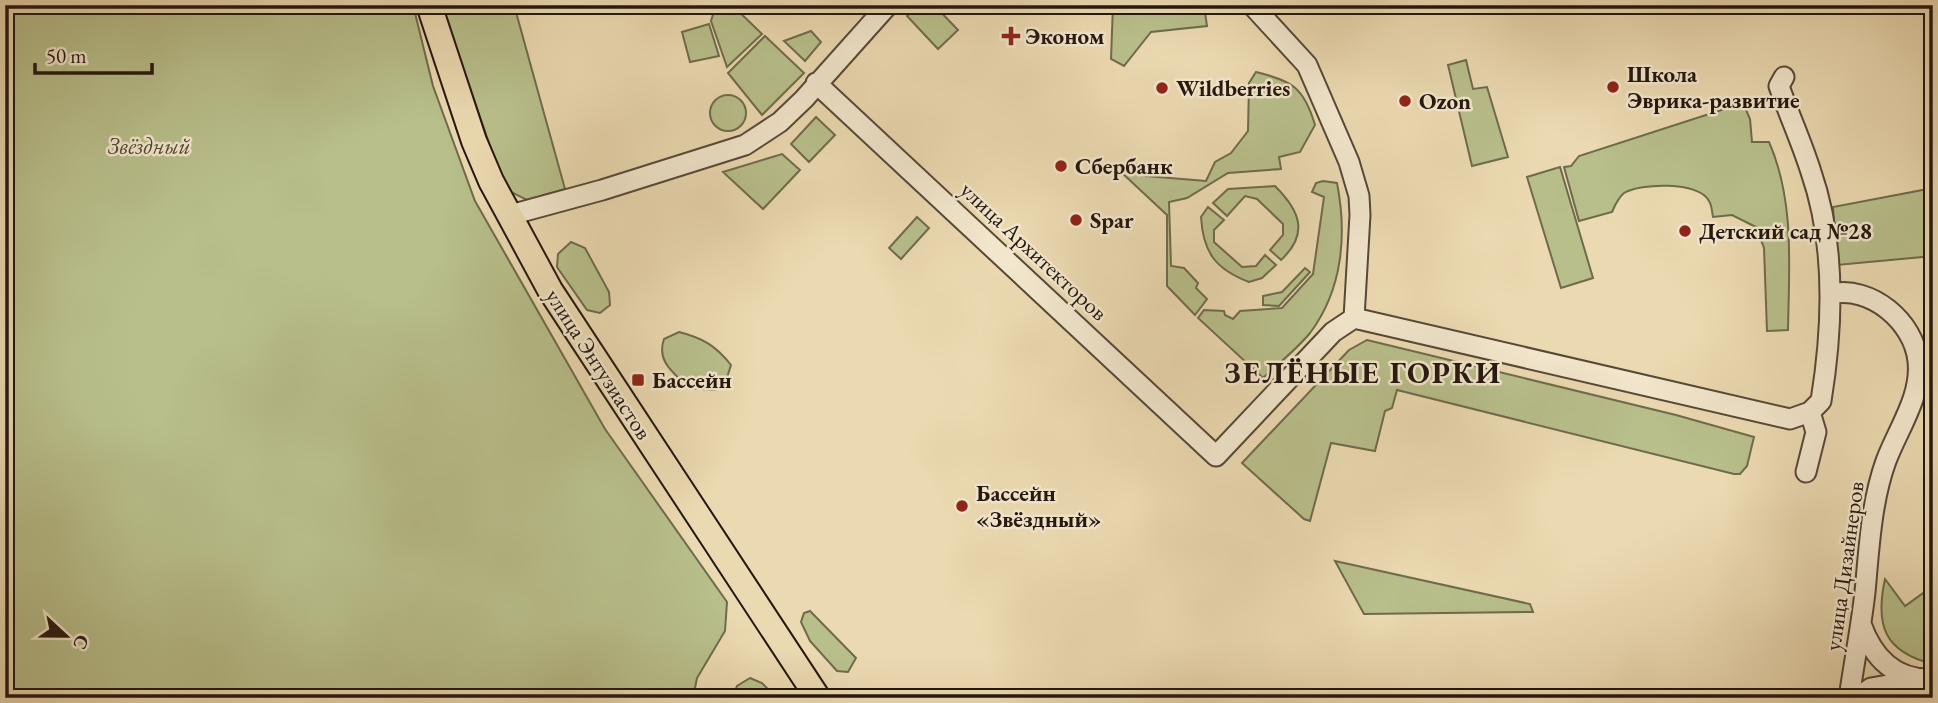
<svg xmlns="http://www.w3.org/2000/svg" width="1938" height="703" font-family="'EB Garamond',serif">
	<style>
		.green { fill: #b8bf8b; stroke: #6e6b4c; stroke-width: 2 }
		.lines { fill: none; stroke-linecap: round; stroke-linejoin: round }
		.minor-casing { stroke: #564837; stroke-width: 23 }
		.major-casing { stroke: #24170e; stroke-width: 28 }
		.minor { stroke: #f2e6cc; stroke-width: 19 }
		.major { stroke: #ebd9b1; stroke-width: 24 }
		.poi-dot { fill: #8f2418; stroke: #f2e6cc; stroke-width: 2.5 }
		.labels { text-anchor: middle; stroke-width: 5; stroke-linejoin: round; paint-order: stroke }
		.poi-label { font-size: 23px; font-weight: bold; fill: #24170e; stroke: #f2e6cc; text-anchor: start }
		.park-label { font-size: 23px; font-style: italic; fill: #504934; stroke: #f2e6cc }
		.street-label { font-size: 23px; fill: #24170e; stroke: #f2e6cc }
		.district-label { font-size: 30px; font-weight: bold; letter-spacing: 2px; fill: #24170e; stroke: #f2e6cc }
	</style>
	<rect width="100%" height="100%" fill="#ebd9b1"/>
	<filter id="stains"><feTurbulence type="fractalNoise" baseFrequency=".00286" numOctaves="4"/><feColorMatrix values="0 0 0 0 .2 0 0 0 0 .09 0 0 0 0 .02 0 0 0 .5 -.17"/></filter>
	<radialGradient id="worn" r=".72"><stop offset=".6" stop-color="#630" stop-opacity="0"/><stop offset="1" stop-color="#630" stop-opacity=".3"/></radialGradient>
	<path class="green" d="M5 5H413L433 86 475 201 605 429 727 602 725 631 697 678 693 698H5Z
		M441 5H514L565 189 527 200 505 189Z
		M716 5H732L762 34 727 67 711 21Z
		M918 5H934L958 30 938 49 907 16Z
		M1113 5H1204L1207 26 1151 32 1124 66 1111 59Z
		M709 24 719 56 690 62 682 32Z
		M811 31 821 42 805 61 784 41Z
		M765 36 804 73 762 115 728 73Z
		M1466 60 1473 89 1487 87 1508 157 1472 166 1448 65Z
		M1256 72C1293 81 1304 88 1315 125L1300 152 1279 157 1281 169 1228 173 1187 198 1169 202 1171 266 1184 268 1198 283 1196 288 1207 299 1195 315 1167 286V215L1122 173 1134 162 1146 176 1206 181 1215 162 1231 153 1248 131 1249 83Z
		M710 113a18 18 0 1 1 36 0a18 18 0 1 1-36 0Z
		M1743 103 1750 119 1752 142H1769C1795 201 1789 268 1788 330L1767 331 1764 248 1756 227 1732 215 1713 217C1712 213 1712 205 1709 201 1699 181 1640 183 1624 193 1618 198 1615 205 1612 212L1579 221 1564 167 1571 166 1579 156Z
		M816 117 835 135 809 162 791 144Z
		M782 154 800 170 763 209 723 172Z
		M1560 167 1593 278 1561 288 1527 177Z
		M1323 181 1337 183C1347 234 1343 289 1310 333 1297 349 1278 364 1263 378L1198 318 1204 310 1224 311 1225 315 1233 319 1240 311 1282 308 1313 274 1324 197 1312 192 1316 183Z
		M1275 186C1299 210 1310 233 1281 260L1270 250 1283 235V224L1257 199 1245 196 1227 216 1213 203 1228 189Z
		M1933 188V256L1837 265 1833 207Z
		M1208 207 1224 220 1214 230V242L1242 267 1256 266 1265 255 1276 265 1262 278 1249 282C1215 269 1203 252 1201 217Z
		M917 217 929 228 901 259 889 248Z
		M571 242 585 248 609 292 610 305 600 313 587 310 557 267 558 254Z
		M1305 268 1310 272 1279 306 1263 305V296L1282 292Z
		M679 332C703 338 716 346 731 365L724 387 714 390 689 388C674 373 656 362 664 339Z
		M1367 340 1676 415 1754 437 1747 466 1740 474H1734L1397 390 1392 408 1385 411 1375 451 1331 443 1310 521 1304 519 1242 463 1349 350Z
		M1335 561 1530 604 1533 612 1364 614Z
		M1885 579 1905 606 1933 586V664C1884 652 1875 625 1885 579Z
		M810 611 856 658 848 672 837 671 810 641 801 622 804 613Z
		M750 678 762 683 777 698H732L737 686Z"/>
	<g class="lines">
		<g class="minor-casing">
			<path id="minor" d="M1252 5 1307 65 1349 162 1359 196 1360 215 1354 318
				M816 83 1216 456 1333 332 1354 318 1790 419 1810 412 1821 401C1833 327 1836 244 1811 172 1802 143 1789 115 1779 86L1784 77
				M510 215 602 190 745 145 780 122 804 99 888 5
				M1831 294C1871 285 1914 322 1918 361 1922 396 1898 429 1886 461 1871 502 1869 550 1865 592 1861 628 1854 663 1849 698
				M1806 472 1816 432 1810 412
				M1861 624C1873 658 1895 681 1933 679
				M1857 698 1871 688 1916 680"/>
		</g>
		<g class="major-casing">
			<path id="major" d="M429 5 474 141 491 181 550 290 818 698"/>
		</g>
		<use href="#minor" class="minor"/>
		<use href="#major" class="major"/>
	</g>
	<g class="poi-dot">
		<path d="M1007.5 25.5h7v7h7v7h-7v7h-7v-7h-7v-7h7z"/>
		<circle cx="1613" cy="87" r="7"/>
		<circle cx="1162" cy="88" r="7"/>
		<circle cx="1405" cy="101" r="7"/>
		<circle cx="1061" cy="166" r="7"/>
		<circle cx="1076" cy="220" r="7"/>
		<circle cx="1685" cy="231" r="7"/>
		<rect x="631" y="373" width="14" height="14" rx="3.5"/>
		<circle cx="962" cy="506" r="7"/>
	</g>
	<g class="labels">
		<g class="poi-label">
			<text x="1025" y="44">Эконом</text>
			<text x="1627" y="82">Школа<tspan x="1627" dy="26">Эврика-развитие</tspan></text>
			<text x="1176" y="96">Wildberries</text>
			<text x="1419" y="109">Ozon</text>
			<text x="1075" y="174">Сбербанк</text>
			<text x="1090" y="228">Spar</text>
			<text x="1699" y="239">Детский сад №28</text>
			<text x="652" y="388">Бассейн</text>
			<text x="976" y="501">Бассейн<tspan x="976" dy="26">«Звёздный»</tspan></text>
		</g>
		<g class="park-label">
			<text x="149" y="154">Звёздный</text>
		</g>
		<g class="street-label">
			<text transform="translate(1034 251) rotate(43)" y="8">улица Архитекторов</text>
			<text transform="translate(599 364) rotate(57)" y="8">улица Энтузиастов</text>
			<text transform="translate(1844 566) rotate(-82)" y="8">улица Дизайнеров</text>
		</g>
		<g class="district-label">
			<text x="1363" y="383">ЗЕЛЁНЫЕ ГОРКИ</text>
		</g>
	</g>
	<rect width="1938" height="703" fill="none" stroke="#ebd9b1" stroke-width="28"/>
	<rect x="7" y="7" width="1924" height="689" fill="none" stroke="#24170e" stroke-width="3.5"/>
	<rect x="14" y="14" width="1910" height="675" fill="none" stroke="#24170e" stroke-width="2"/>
	<g transform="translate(66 636) rotate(112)" stroke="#f2e6cc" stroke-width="5" paint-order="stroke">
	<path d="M0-5L12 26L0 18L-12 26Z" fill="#24170e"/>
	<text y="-10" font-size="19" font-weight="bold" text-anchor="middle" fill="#24170e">С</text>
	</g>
	<path d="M35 63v10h117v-10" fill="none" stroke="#24170e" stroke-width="3.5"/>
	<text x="46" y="63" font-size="21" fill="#24170e" stroke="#f2e6cc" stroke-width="5" paint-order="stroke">50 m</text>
	<rect width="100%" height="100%" filter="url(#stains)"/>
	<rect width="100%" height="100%" fill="url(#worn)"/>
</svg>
